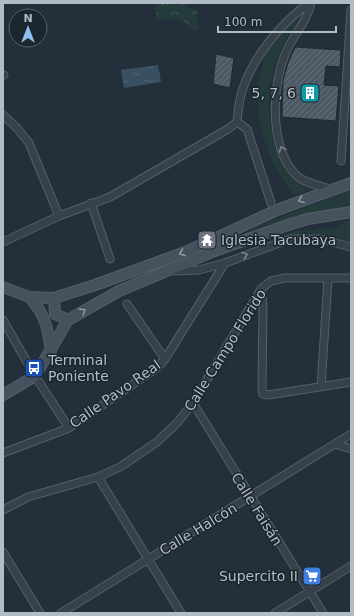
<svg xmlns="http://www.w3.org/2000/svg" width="354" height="616" font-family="'DejaVu Sans',sans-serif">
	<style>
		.green { fill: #253b3b }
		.park { fill: url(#park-crowns) }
		.water { fill: url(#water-ripples) }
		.building { fill: url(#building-hatch); stroke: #1e2831 }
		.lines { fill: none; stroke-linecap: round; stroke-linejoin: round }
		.street-casing { stroke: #555f68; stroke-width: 9 }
		.secondary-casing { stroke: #555f68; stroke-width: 12 }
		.street { stroke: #37414a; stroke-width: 7 }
		.secondary { stroke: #45515d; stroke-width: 10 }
		.oneway { stroke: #7b858e }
		.oneway2 { stroke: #8c97a1 }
		.labels { text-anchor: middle; stroke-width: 3; stroke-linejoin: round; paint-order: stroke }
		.poi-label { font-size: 14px; fill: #b2bcc6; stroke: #1c262f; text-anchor: end }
		.street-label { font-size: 14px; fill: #b2bcc6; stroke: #1c262f }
	</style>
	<defs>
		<pattern id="park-crowns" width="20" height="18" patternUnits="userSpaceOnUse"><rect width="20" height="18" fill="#253b3b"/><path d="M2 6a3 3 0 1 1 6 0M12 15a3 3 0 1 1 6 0" fill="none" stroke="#425556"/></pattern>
		<pattern id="water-ripples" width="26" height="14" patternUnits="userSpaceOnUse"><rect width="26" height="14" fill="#394f62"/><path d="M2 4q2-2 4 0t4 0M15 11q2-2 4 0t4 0" fill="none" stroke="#536677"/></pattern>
		<pattern id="building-hatch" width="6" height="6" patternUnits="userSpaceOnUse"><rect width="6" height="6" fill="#4c5a65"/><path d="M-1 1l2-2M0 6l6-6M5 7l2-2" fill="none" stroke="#63707a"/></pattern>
	</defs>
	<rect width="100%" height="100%" fill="#232f3a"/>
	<path class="green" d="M294 20 298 24C283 39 275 60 271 81 265 111 272 161 296 182 301 186 307 187 313 189L294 195C263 157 246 100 267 52 272 40 286 30 294 20Z
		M351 189V210L302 217 238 237 256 227Z
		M351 220V242L311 233 281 236 300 230 338 228V225H343V221Z"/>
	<path class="park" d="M154 3H183L187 7 197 10 198 29 191 30 182 20 157 19Z"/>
	<path class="water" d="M158 65 161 82 124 88 121 70Z"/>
	<path class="building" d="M295 47 341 50 340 67 326 66 324 85 339 86 336 121 282 117 283 80 288 63Z
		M216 54 234 58 230 88 213 84Z"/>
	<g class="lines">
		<g class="street-casing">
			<path id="street" d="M311 3C306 23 297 30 289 46 271 80 268 146 296 175 304 183 320 186 330 189
				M3 75H4
				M3 115 17 128 29 143 59 216
				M237 122C238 111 239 99 243 88 254 56 282 22 309 3
				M237 122 247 129 271 203
				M341 161 351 10
				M91 203 110 259
				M3 242 59 216 110 197 228 129 237 122
				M173 271 199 270 225 263 290 239H320L351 247
				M261 289 263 307 262 389 263 394 268 395 351 382
				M127 304 165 359
				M3 320 35 376 69 428
				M321 387 328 279
				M193 403 323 613
				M335 444 351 449
				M3 453 69 428 158 367 165 359 225 263
				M98 477 181 613
				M3 510 28 497 98 477 120 467 157 442 177 423 193 403 261 289 271 281 285 278H351
				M3 552 40 613
				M61 613 351 434
				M275 613 351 566"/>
		</g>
		<g class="secondary-casing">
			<path id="secondary" d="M3 287 29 297 54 298 95 285 188 251 277 210 351 183
				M29 297C45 313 48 329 51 351
				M54 298 55 314 68 320
				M3 395 35 376 68 320 119 291 217 250 291 224 308 219 351 212"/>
		</g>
		<use href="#street" class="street"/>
		<use href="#secondary" class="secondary"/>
	</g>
	<defs><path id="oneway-chevron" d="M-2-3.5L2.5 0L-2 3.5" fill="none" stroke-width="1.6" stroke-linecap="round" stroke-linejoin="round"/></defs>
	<g class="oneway">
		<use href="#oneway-chevron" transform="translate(282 149) rotate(-110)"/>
		<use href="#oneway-chevron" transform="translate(245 255) rotate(-20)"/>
	</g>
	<g class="oneway2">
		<use href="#oneway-chevron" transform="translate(301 200) rotate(159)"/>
		<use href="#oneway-chevron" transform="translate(182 253) rotate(159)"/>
		<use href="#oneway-chevron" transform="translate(83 311) rotate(-32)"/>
	</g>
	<defs>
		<g id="building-square" transform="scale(1)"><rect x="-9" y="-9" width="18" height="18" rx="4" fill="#0f9aa8" stroke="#1c262f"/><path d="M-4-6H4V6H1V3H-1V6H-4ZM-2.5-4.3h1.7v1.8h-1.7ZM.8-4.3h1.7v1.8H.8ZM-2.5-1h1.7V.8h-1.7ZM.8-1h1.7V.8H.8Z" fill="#fff"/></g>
		<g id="temple-square" transform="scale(1)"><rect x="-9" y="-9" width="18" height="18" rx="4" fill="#6b7280" stroke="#1c262f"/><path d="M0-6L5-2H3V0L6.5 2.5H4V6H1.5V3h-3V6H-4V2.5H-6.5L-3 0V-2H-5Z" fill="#fff"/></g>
		<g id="bus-square" transform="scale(1)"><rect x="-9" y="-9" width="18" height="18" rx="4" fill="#1a4fb4" stroke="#1c262f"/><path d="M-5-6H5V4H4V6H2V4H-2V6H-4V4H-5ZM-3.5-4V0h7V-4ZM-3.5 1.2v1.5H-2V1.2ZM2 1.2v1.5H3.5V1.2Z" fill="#fff"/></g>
		<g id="supermarket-square" transform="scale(1)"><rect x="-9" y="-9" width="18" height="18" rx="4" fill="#3f7fe0" stroke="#1c262f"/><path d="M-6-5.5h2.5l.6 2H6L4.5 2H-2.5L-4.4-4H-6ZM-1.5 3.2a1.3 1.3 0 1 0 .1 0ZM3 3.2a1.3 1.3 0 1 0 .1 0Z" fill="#fff"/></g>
	</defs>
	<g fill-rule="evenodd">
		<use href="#building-square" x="310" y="93"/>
		<use href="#temple-square" x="207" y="240"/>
		<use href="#bus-square" x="34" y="368"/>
		<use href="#supermarket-square" x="312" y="576"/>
	</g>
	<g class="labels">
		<g class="poi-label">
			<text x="296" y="98">5, 7, 6</text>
			<text x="221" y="245" text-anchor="start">Iglesia Tacubaya</text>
			<text x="48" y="365" text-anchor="start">Terminal<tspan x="48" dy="16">Poniente</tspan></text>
			<text x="298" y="581">Supercito II</text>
		</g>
		<g class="street-label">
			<text transform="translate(225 350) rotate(-58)" y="5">Calle Campo Florido</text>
			<text transform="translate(115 394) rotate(-35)" y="5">Calle Pavo Real</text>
			<text transform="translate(257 509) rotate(58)" y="5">Calle Faisán</text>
			<text transform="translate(198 529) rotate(-31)" y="5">Calle Halcón</text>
		</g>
	</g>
	<rect width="354" height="616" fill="none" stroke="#b2bcc6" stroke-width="8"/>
	<g transform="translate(28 28)"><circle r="19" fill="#1c262f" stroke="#58626b"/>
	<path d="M0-3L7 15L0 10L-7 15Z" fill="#8bbef2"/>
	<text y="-6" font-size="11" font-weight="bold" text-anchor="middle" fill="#b2bcc6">N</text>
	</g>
	<path d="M218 26v6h118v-6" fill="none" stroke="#b2bcc6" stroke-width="2"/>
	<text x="224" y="26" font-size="12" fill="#b2bcc6" stroke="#1c262f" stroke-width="3" paint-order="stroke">100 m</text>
</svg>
